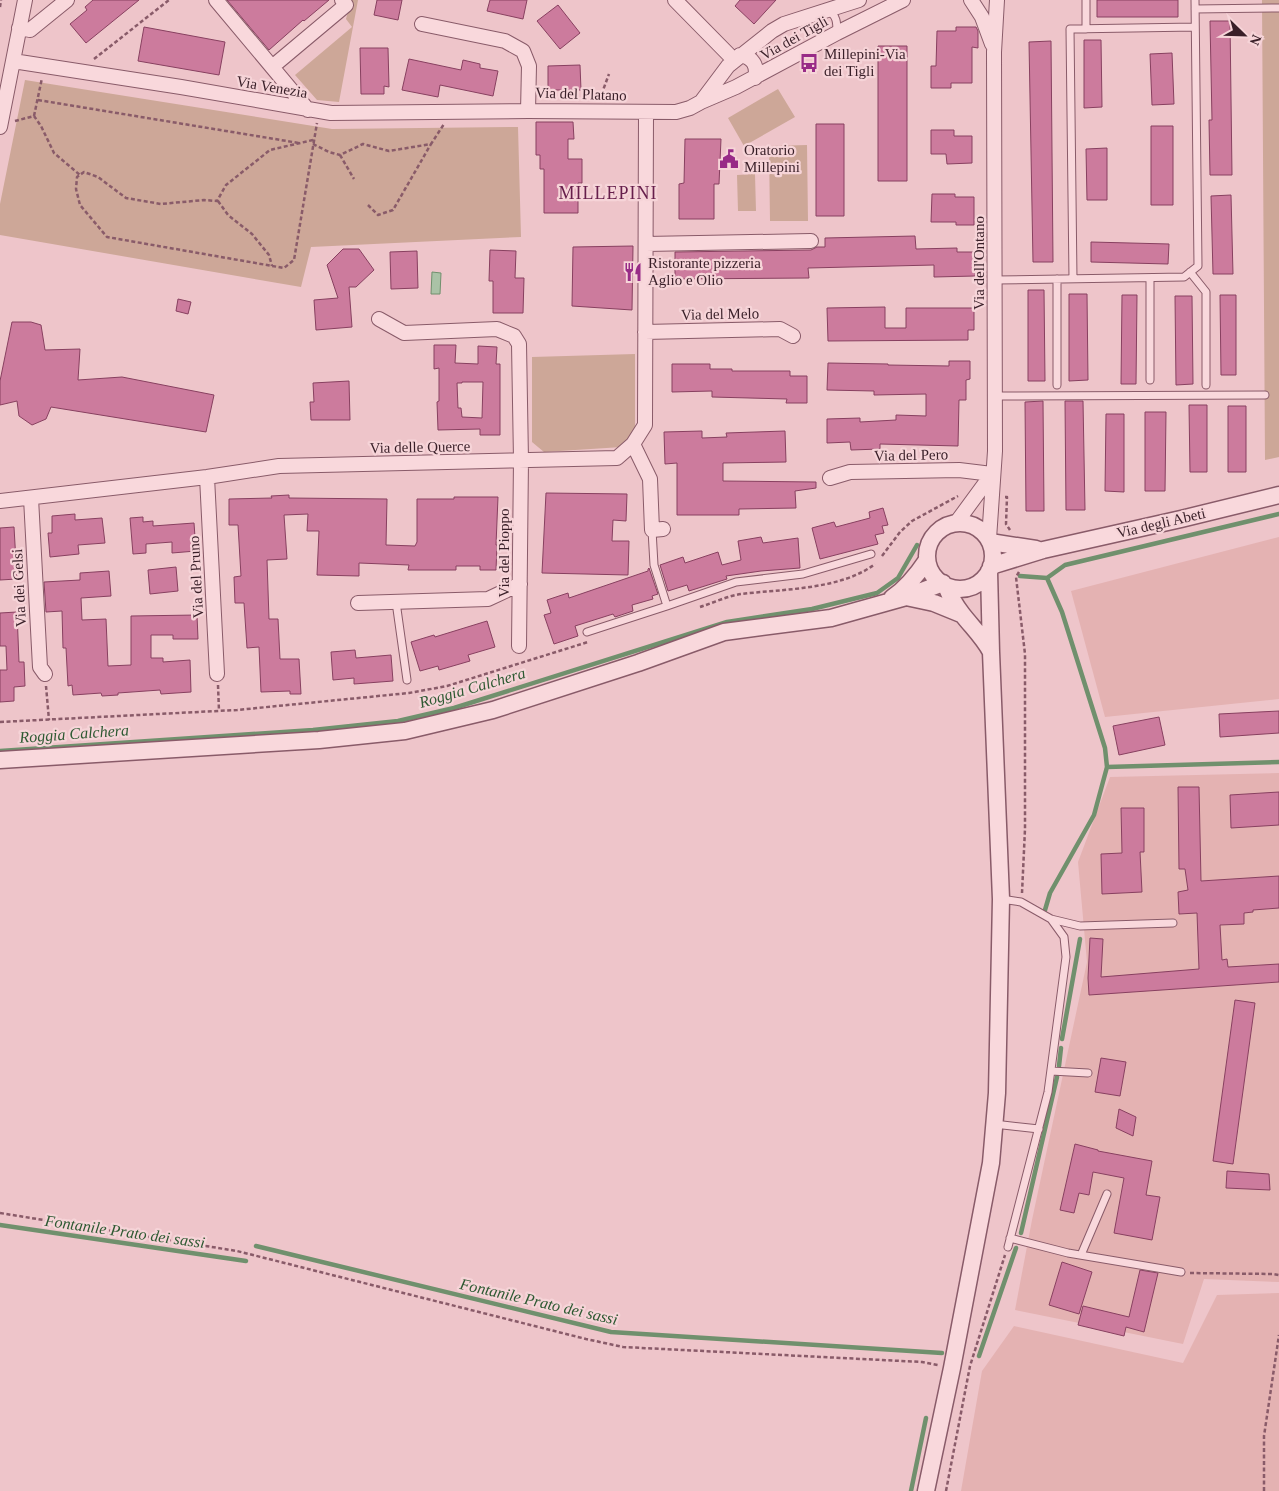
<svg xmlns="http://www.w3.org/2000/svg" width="1279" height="1491" font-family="'Times New Roman',serif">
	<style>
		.farmland { fill: #e4b2b2 }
		.green { fill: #cda798 }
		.water { fill: #aac2a6; stroke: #70906d }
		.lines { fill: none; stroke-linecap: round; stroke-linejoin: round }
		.stream { stroke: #70906d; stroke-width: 4.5 }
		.building { fill: #cc7b9d; stroke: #884060; fill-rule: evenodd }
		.service-casing { stroke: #895b69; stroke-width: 9 }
		.minor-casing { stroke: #895b69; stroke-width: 16 }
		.tertiary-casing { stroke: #895b69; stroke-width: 19 }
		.path { stroke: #895b69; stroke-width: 2.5; stroke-dasharray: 4 2.5; stroke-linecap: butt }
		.service { stroke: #f9d8dc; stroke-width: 7 }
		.minor { stroke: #f9d8dc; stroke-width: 14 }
		.tertiary { stroke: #f9d8dc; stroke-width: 16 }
		.labels { text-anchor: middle; stroke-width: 4.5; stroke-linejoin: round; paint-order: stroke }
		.street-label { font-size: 15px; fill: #391f28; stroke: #f6d4d8 }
		.poi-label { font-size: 15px; fill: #391f28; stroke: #f6d4d8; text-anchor: start }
		.water-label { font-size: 16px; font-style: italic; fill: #2e5932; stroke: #f6d4d8 }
		.quarter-label { font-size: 18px; letter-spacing: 1px; fill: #661e4b; stroke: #f6d4d8 }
	</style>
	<rect width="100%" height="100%" fill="#eec5ca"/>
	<path class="farmland" d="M1279 537V699L1105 717 1071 591Z
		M1279 773V1282L1204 1279 1183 1344 1015 1310 1032 1220 1087 962 1078 862 1110 777Z
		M1279 1293V1491H961L982 1371 1014 1326 1183 1363 1217 1295Z"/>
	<path class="green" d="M351 0H358L339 102 317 100 295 75 352 27 346 19Z
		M1262 0H1279V457L1265 460Z
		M25 80 332 129 518 127 521 237 311 247 301 287 0 235V204Z
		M778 89 795 117 744 146 728 118Z
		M807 145 808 221H770L769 146Z
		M755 174 756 211H738L737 175Z
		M635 354V428L622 447 544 452 532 442V357Z"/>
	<path class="water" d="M432 272 441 273 440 294H431Z"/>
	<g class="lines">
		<path class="stream" d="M1020 576 1047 578 1062 612 1105 748 1107 767 1094 815 1050 893 1045 910
			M1047 578 1065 565 1279 514
			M0 751 313 730 398 721 454 708 727 622 812 609 877 593 898 578 917 545
			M1107 767 1279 762
			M1062 1039 1080 939
			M1059 1066 1061 1048
			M0 1225 246 1261
			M1021 1233 1057 1077
			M256 1246 611 1332 942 1353
			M979 1356 1016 1248
			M911 1491 926 1418"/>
	</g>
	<path class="building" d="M93 0H139L86 43 70 24 87 10 85 7Z
		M227 0H329L304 21 303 20 269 50Z
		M377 0H402L398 20 374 15Z
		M490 0H527L523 19 487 11Z
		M740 0H776L754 24 735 6Z
		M1097 0H1178V17H1097Z
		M558 5 580 33 560 49 537 21Z
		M1210 21H1230L1232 175H1210L1209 120H1212Z
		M144 27 225 42 219 75 138 61Z
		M956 27H976L978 31V48L972 47V83H951V88H931V66H936L937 31H956Z
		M1084 40H1101L1102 107 1084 108Z
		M1051 41 1053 262H1033L1029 42Z
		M878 46H907V181H878Z
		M360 48H388L389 87 384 86V94H361Z
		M1172 53 1174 104 1152 105 1150 54Z
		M409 59 461 70 463 60 480 64V68L498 71 493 96 440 85 438 97 402 90Z
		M580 65 581 90H548V66Z
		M536 122H573L574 139H568V159H582V183H578V213H544V169H540V155H536Z
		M816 124H844V216H816Z
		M1151 126H1173V205H1151Z
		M931 130H954V136H972V163L947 164 946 154H931Z
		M685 139H721L719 184H714V219H679V184L684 183Z
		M1107 148V200H1087L1086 149Z
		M932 194H955V197H974V225H956V222H931Z
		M1231 195 1233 274H1213L1211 196Z
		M915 236 916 249 957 248V252H974L975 276 934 277V265L808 268 809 278 675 279V252L811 250 817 247H825V238Z
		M1091 242 1169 244 1168 264 1091 262Z
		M633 246 632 310 572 306 573 247Z
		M343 249H359L374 270 356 287H349L352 327 316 330 314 300 338 298 327 265Z
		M490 250 516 251 515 278H524L523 313H493V281H489Z
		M417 251 418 288 391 289 390 252Z
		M1028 290H1044L1045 381H1028Z
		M1069 294H1087L1088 380 1069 381Z
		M1122 295H1137L1136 384H1121Z
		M1220 295H1236V375H1221Z
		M1175 296H1192L1193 384 1176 385Z
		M178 299 191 302 188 314 176 311Z
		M885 307V328H906V308H974V330H968V340L828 341 827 308Z
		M12 322H31L41 325 45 350 80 349 78 380 122 377 214 395 206 432 51 407 46 419 32 425 19 416 17 401 0 405V381Z
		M434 345H456L455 363 478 364V346L497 347 496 364H500V435H480V429L438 430 437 402 439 401V368L434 369ZM462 382H483L482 418 462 417 461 408H458L457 383H462Z
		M949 361H970V379L966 380V400H959L958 446 880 444V449L851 450 850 442 827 443V419L860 418V422L896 420V415L926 416V394L874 395V391L827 390 828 363 888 364V365L949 366Z
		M672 364H710V369H732V371H790V376H807V403H786L787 399 712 397V391L672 392Z
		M349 381 350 420H311L310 402H314L313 383Z
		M1043 401 1044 511H1026L1025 402Z
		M1065 401H1083L1085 510H1066Z
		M1189 405H1207V472H1190Z
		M1228 406H1246V472H1228Z
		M1145 412H1166L1165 491H1145Z
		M1106 414H1124V492L1105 491Z
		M702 431V438L727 437 726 433 785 431 786 462 723 463V481L816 482V488L795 491 796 508 739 509V515H677V463L665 464 664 432Z
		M546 493 627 494 626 521 613 520 612 541H629L628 575 542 573Z
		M289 495V498L387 499 386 545 415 546 417 542V499H454V497H498L496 545H497L496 570H480V566H456V570H408L409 565 359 563V576L317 575 319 531H307L308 514 284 515 287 559 267 560 269 619H278L280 659H299L301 694H290V691L261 692 259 647 247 648 244 603H235L234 577 241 576 238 525H229V499L272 498 271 496Z
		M883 508 888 525 882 526 884 533 875 535 878 544 820 559 812 528 834 522 836 527 870 518 869 512Z
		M75 514V520L102 518 105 543 78 545 79 554 50 557 48 533H52V516Z
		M143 517V522L153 521V526L194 523 196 551 172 553V542L146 544V553L133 554 130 518Z
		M14 527 17 579 0 580V528Z
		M761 537 763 543 798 538 800 568 761 571 726 576 727 579 689 591 687 585 668 591 660 565 683 557 685 563 718 552 722 565 741 560 738 541Z
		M176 567 178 591 150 594 148 570Z
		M649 568 658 594 652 596 653 599 632 605 633 611 615 617 613 614 575 626 578 636 554 644 544 615 551 613 547 600 568 593 569 598 648 571V569Z
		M109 571 111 596 81 598 82 620 106 619 108 666 131 665V616L197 615 198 639H173V635H151V658H163V662L190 660 191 692 161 694 160 690 118 693V695L102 696 101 693 73 695 72 685 68 686 66 648H63L62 611 46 612 44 582 80 580V573Z
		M17 612 19 662H24L25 686 14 687V701L0 702V670H7L6 646H0V613Z
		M487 621 495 647 468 655 470 661 439 670 438 666 420 671 411 642 434 635 435 637Z
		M355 650 356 658 391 655 393 681 354 684V678L333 680 331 652Z
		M1279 711V733L1220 737 1219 714Z
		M1159 717 1165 745 1119 755 1113 726Z
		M1178 787H1199L1201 881 1279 876V908L1253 910V912L1244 913V924L1220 925 1222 960 1227 959 1228 967 1279 964V982L1089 995 1088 978 1090 938 1103 939 1101 977 1199 969 1197 913 1179 914 1178 892 1188 890 1185 869H1179Z
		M1279 792V825L1231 828 1230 795Z
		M1121 808H1144V852H1140L1142 892 1102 894 1101 854 1122 853Z
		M1235 1000 1255 1003 1233 1164 1213 1161Z
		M1101 1058 1126 1062 1120 1096 1095 1092Z
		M1119 1109 1136 1117 1133 1136 1116 1128Z
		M1075 1144 1098 1150V1151L1152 1161 1146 1195 1160 1197 1152 1240 1114 1233 1124 1178 1093 1172 1089 1195 1079 1193 1074 1213 1060 1210Z
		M1227 1171 1269 1174 1270 1190 1226 1188Z
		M1062 1262 1092 1272 1079 1314 1049 1305Z
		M1140 1270 1158 1273 1144 1332 1126 1327 1124 1336 1078 1325 1083 1306 1129 1317Z"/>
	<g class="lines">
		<g class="service-casing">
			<path id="service" d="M1086 0V29
				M1195 9 1279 8
				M828 11C837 15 837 23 837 33
				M1190 272 1206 292V385
				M1150 278V380
				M1057 279V385
				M1073 279 1070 29 1195 27
				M995 280 1184 277 1198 266 1195 0
				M995 396 1265 395
				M396 602 407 680
				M667 606 736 582 803 574 871 554
				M587 632 667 606 654 565 652 530
				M1001 899 1021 902 1051 919 1080 926 1173 923
				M1051 1071 1088 1073
				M994 1124 1039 1129
				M1010 1238 1068 1253 1181 1272
				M1008 1247 1048 1092 1066 957 1064 937 1051 919
				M1081 1255 1107 1194"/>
		</g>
		<g class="minor-casing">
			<path id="minor" d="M216 0 308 110
				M675 0 734 60
				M971 0 982 17 992 44
				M422 24 505 41 523 51 529 66 528 111
				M19 28 30 30 67 0
				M740 55C753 57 758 66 755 78
				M13 61 181 87 331 113 528 111 676 112 690 108 701 102 736 87 837 33 903 0
				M272 67 346 5 342 0
				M701 102 728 66 772 31 784 24 859 0
				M0 127 25 0
				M646 244 811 241
				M379 319 404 333 497 329 514 336 519 344 521 460 519 646
				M645 332 780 329 793 336
				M633 444 650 479 652 530 663 529
				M207 477 217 674
				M830 478 850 472 959 470 992 474
				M31 498 40 667 45 674
				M0 501 207 477 279 466 617 458 633 444 645 425 646 113
				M956 523 992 474
				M989 539 995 451 994 52 997 0
				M358 603 488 599 520 584"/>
		</g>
		<g class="tertiary-casing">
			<path id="tertiary" d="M927 556a33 33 0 1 1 66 0a33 33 0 1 1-66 0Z
				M990 542 1036 549
				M991 566 1043 550 1181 519 1279 495
				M946 586C950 596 955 605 962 614 972 627 983 637 991 652
				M906 597 934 603 961 614
				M892 598C907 588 917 575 927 560
				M0 760 319 740 405 731 493 710 638 663 724 632 831 618 906 597 943 583
				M926 1491 952 1368 991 1163 997 1093 1001 899 991 652 989 571"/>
		</g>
		<path class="path" d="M0 7 1 0
			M94 59 169 0
			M595 97 602 93 609 74
			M38 100 299 143
			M34 116 42 78
			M15 121 34 116 41 126 54 153 80 175
			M313 140 270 150 226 185 217 201 204 200 161 204 126 198 98 177 84 172 77 177 76 189 80 205 107 237 284 268 294 260 317 123
			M313 144 329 152 340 155 363 144 389 151 431 144 444 124
			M340 155 354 179
			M218 201 228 215 252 234 269 255 272 266
			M368 205 378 215 393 210 431 144
			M1005 497H1007L1006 524 1010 530
			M882 556 900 532 912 521 958 496
			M1019 572 1016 577 1025 654V829L1022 893
			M700 607C713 603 727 596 741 594 782 589 841 590 875 564
			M218 685 219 711
			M46 686 49 720
			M0 722 237 710 409 693 447 686 588 642
			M0 1213 237 1251 586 1339 623 1347 922 1362 938 1365
			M1190 1273 1273 1274 1279 1275
			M946 1491 970 1366 1005 1255
			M1264 1491V1436L1279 1335"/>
		<use href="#service" class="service"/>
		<use href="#minor" class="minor"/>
		<use href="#tertiary" class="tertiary"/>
	</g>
	<defs>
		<g id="bus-bare" transform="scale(1.5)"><path d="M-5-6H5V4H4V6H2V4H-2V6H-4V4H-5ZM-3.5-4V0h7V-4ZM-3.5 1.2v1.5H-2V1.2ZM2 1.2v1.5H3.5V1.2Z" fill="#982b87" stroke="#f6d4d8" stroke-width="2.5" paint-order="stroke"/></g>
		<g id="civic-bare" transform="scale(1.5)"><path d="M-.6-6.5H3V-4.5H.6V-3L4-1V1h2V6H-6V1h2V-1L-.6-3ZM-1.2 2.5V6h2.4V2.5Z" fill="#982b87" stroke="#f6d4d8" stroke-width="2.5" paint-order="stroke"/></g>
		<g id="restaurant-bare" transform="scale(1.5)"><path d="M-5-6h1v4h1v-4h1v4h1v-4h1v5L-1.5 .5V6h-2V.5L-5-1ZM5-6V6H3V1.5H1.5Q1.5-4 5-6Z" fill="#982b87" stroke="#f6d4d8" stroke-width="2.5" paint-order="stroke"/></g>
	</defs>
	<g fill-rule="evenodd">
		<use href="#bus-bare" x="809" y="63"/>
		<use href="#civic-bare" x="729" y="159"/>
		<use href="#restaurant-bare" x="633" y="272"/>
	</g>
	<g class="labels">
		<g class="street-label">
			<text transform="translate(794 38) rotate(-29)" y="5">Via dei Tigli</text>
			<text transform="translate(272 87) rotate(10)" y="5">Via Venezia</text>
			<text transform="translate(581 94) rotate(2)" y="5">Via del Platano</text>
			<text transform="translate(979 263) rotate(-90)" y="5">Via dell'Ontano</text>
			<text transform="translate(720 314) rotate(-1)" y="5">Via del Melo</text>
			<text transform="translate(420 447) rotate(-1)" y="5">Via delle Querce</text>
			<text transform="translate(911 455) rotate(-1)" y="5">Via del Pero</text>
			<text transform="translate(1161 523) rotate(-13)" y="5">Via degli Abeti</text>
			<text transform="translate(504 553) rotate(-90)" y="5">Via del Pioppo</text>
			<text transform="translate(196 577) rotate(-93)" y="5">Via del Pruno</text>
			<text transform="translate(19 588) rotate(-93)" y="5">Via dei Gelsi</text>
		</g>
		<g class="poi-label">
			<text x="824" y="59">Millepini-Via<tspan x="824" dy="17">dei Tigli</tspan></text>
			<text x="744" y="155">Oratorio<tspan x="744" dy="17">Millepini</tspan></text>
			<text x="648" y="268">Ristorante pizzeria<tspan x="648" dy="17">Aglio e Olio</tspan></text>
		</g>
		<g class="water-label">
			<text transform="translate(472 687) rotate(-16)" y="6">Roggia Calchera</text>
			<text transform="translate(74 733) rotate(-4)" y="6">Roggia Calchera</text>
			<text transform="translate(125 1231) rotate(8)" y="6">Fontanile Prato dei sassi</text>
			<text transform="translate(539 1301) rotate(13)" y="6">Fontanile Prato dei sassi</text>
		</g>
		<g class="quarter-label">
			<text x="608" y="199">MILLEPINI</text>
		</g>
	</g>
	<g transform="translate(1244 35) rotate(113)" stroke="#f6d4d8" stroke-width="4" paint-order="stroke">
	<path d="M0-4L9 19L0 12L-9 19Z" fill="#391f28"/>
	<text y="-8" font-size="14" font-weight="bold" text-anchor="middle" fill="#391f28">N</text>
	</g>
</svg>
